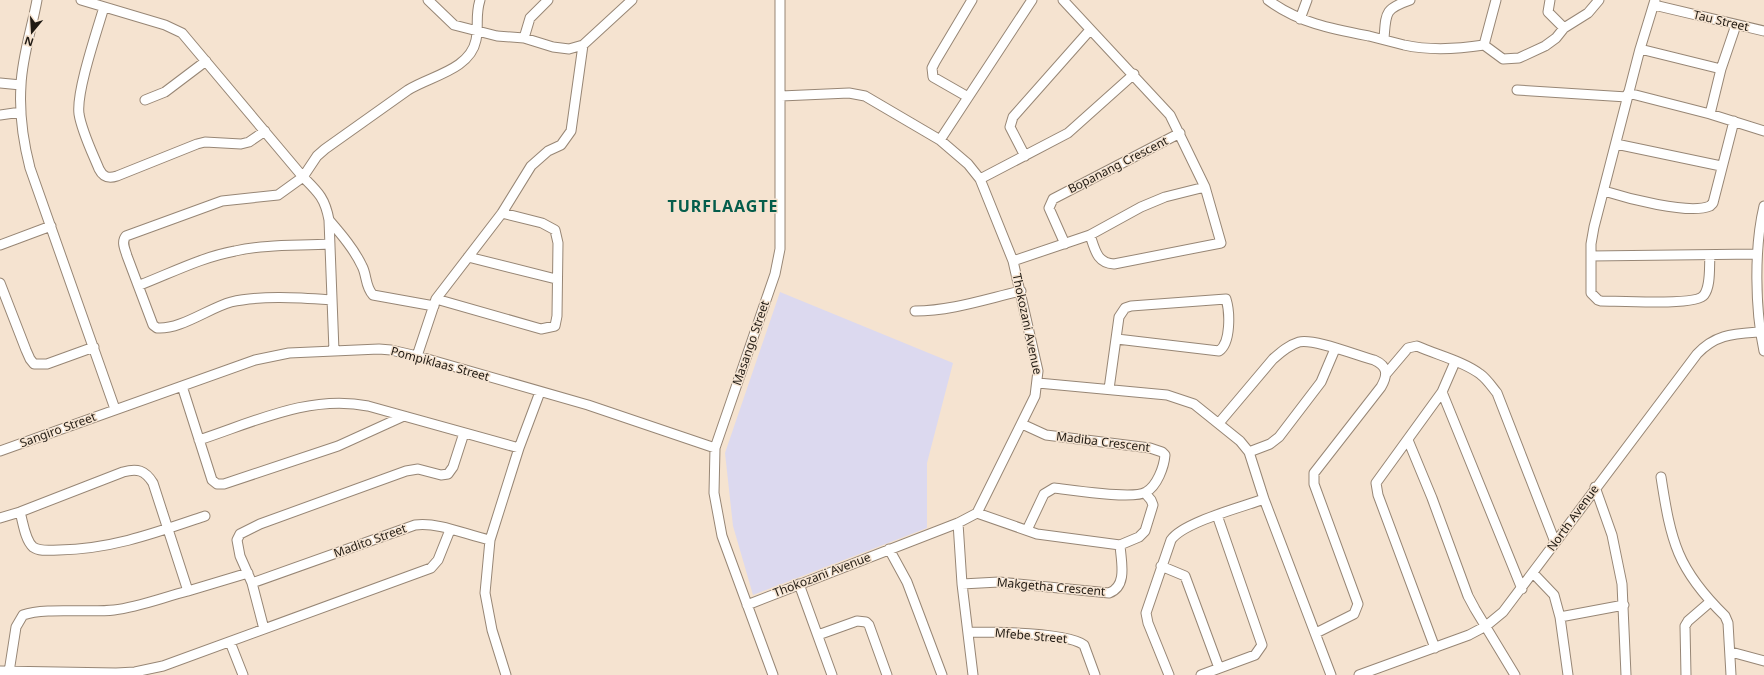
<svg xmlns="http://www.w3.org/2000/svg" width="1764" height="675" font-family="'Noto Sans',sans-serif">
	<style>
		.education { fill: #dcd9ef }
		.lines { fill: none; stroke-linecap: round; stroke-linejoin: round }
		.minor-casing { stroke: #978675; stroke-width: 11 }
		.minor { stroke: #fff; stroke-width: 9 }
		.labels { text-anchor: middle; stroke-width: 3; stroke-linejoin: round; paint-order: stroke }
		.street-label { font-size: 12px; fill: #201a13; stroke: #f5e3d0 }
		.district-label { font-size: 16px; font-weight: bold; letter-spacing: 1px; fill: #055d4b; stroke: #f5e3d0 }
	</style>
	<rect width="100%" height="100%" fill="#f5e3d0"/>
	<path class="education" d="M780 292 953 363 927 463V528L753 595 733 526 725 453Z"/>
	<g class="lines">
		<g class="minor-casing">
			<path id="minor" d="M37 0C32 28 22 57 21 85 19 114 23 141 30 168L115 409
				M81 0 165 25 182 33 303 177C318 192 325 198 329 220L334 351
				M428 0 454 25 497 36 524 38 553 47 569 49 583 45 632 0
				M1063 0 1170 115 1205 187 1221 243 1114 264C1097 263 1095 250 1090 235
				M1268 0C1299 23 1332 29 1369 36 1381 39 1392 42 1404 45 1431 51 1458 49 1484 45
				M1550 0 1548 12 1564 28
				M1655 0 1640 49 1594 227 1591 244V293L1598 300 1601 301C1617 301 1697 306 1704 295 1711 286 1709 267 1710 256
				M1654 5 1764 31
				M104 7C97 31 76 92 79 114 82 132 92 152 99 169 103 177 108 179 117 176L197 144 205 142 241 144 249 142 265 131
				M1300 19 1307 0
				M524 38 530 18 548 0
				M1384 39C1386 13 1384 9 1410 0
				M1484 45 1503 59 1519 58 1545 46 1556 38 1564 28 1588 13 1599 0
				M1484 45 1496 0
				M1640 49 1721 69
				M0 83 21 85
				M1517 90 1627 97
				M1628 93 1710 114 1764 131
				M968 97 933 77 932 68 935 62 972 0
				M145 100 165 92 206 61
				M1710 114 1721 69 1736 25
				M0 115 21 112
				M940 140 1032 0
				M1616 144 1721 166
				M1025 156 1010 127 1013 117 1090 30
				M980 179 1068 133 1134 74
				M1604 191C1626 198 1689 215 1710 206L1713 203 1734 121
				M1764 206C1754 248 1755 309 1764 351
				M329 220C341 234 354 249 362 266 367 275 365 287 373 295L434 306
				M1065 244 1049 208 1053 199 1180 133
				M0 245 51 226
				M1591 256 1757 254
				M468 257 556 279
				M1013 261 1090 235 1141 207 1165 197 1205 187
				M0 283 26 350 30 359 34 364H47L94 347
				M140 285C171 273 202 257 235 251 266 244 299 246 330 244
				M436 299 541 329 555 326 557 316 558 243 555 230 542 223 502 213
				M332 300C302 298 260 295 231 302 209 308 180 330 157 328L153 325 127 256C125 249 121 242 126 236L222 201 278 195 303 177 317 156 325 149 408 90C430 76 470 70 476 40 479 25 475 16 480 0
				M915 311C951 311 986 299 1021 291
				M417 356 436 299 502 213 531 166 548 151 561 145 571 131 583 45
				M1386 374 1408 348 1417 346C1437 355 1463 361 1480 374 1487 379 1492 387 1497 393L1555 542
				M1038 383 1167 395 1194 404 1240 441 1249 452 1264 499 1331 675
				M182 386 212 480 217 484H224L338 446 404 416
				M1109 389 1119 317 1125 308 1131 306 1226 299C1230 312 1231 343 1219 351L1117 339
				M1442 392 1522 589
				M1219 423 1273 359C1281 352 1289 345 1299 342 1314 338 1358 356 1374 360 1388 366 1388 375 1381 387L1314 473V484L1358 604 1354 614 1316 633
				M1022 424 1046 435 1150 448 1162 452 1165 455C1164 467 1157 486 1146 492 1133 500 1072 490 1054 488L1044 494 1027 530
				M199 440C254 422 310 394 368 406L519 448
				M1408 440 1432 498 1468 596 1475 609 1515 675
				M0 451 255 360 289 353 379 349 391 350 417 356 588 405 715 448
				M1249 452 1270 444 1279 437 1321 382 1335 349
				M1661 477C1671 542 1677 569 1725 616L1728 623 1731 675
				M1595 487 1612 535 1622 584 1626 675
				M20 512C23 522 25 540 33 547 40 552 51 550 59 550 112 549 155 533 205 516
				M977 513 1037 534 1120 545 1139 537 1145 531 1153 505 1151 500 1145 493
				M0 518 20 512 123 472C137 468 145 470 153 483L188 591C164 597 139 607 114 610 88 613 45 607 23 615L16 627 9 672
				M958 523 962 584 973 675
				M889 549 907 582 942 675
				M1161 566 1185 576 1219 668
				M1533 573 1554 595 1560 617
				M252 583 415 525C440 522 466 535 490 540
				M799 584 832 675
				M962 584 999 582 1109 593C1128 586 1121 561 1120 545
				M188 591 248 573
				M747 605 958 523 977 513 1035 396 1038 371 1013 261 980 179 968 164 940 140 865 96 849 93 781 96
				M264 629 252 583 240 556 237 540 240 534 260 524 406 471 418 469 441 475 448 474 453 467 464 433
				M968 632C992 632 1067 632 1084 645L1095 675
				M818 635 857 621 866 622 869 625 887 675
				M230 642 243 675
				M1435 648 1378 495 1376 483 1442 392 1455 362
				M1731 652 1764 661
				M0 671 116 673 135 672 163 666 431 568 438 560 450 530
				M506 675 492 630 485 593 490 540 519 448 540 392
				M773 675 722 536 714 493 715 448 775 274 780 249V0
				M1169 675 1148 623 1146 613 1171 540C1183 522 1243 507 1264 499
				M1201 675 1255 655 1262 645 1217 515
				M1359 675 1469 635 1486 626 1503 612 1697 354C1716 334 1733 334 1760 332
				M1568 675 1560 617 1624 605
				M1686 675 1685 626 1688 621 1710 602"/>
		</g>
		<use href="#minor" class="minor"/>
	</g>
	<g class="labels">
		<g class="street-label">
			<text transform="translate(1721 21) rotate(13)" y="4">Tau Street</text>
			<text transform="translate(1118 165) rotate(-27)" y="4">Bopanang Crescent</text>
			<text transform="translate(1027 324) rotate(78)" y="4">Thokozani Avenue</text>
			<text transform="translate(751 343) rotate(-71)" y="4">Masango Street</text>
			<text transform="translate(440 364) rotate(15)" y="4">Pompiklaas Street</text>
			<text transform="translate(58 430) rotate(-20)" y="4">Sangiro Street</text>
			<text transform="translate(1103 442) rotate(7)" y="4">Madiba Crescent</text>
			<text transform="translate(1573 518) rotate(-54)" y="4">North Avenue</text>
			<text transform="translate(370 541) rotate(-20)" y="4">Madito Street</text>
			<text transform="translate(822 575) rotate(-21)" y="4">Thokozani Avenue</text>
			<text transform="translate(1051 587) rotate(5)" y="4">Makgetha Crescent</text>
			<text transform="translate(1031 636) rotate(5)" y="4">Mfebe Street</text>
		</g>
		<g class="district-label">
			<text x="723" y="212">TURFLAAGTE</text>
		</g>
	</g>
	<g transform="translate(32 32) rotate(198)" stroke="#f5e3d0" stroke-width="3" paint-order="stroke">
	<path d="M0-3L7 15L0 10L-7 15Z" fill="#201a13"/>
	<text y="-6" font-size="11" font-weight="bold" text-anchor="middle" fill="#201a13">N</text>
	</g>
</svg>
